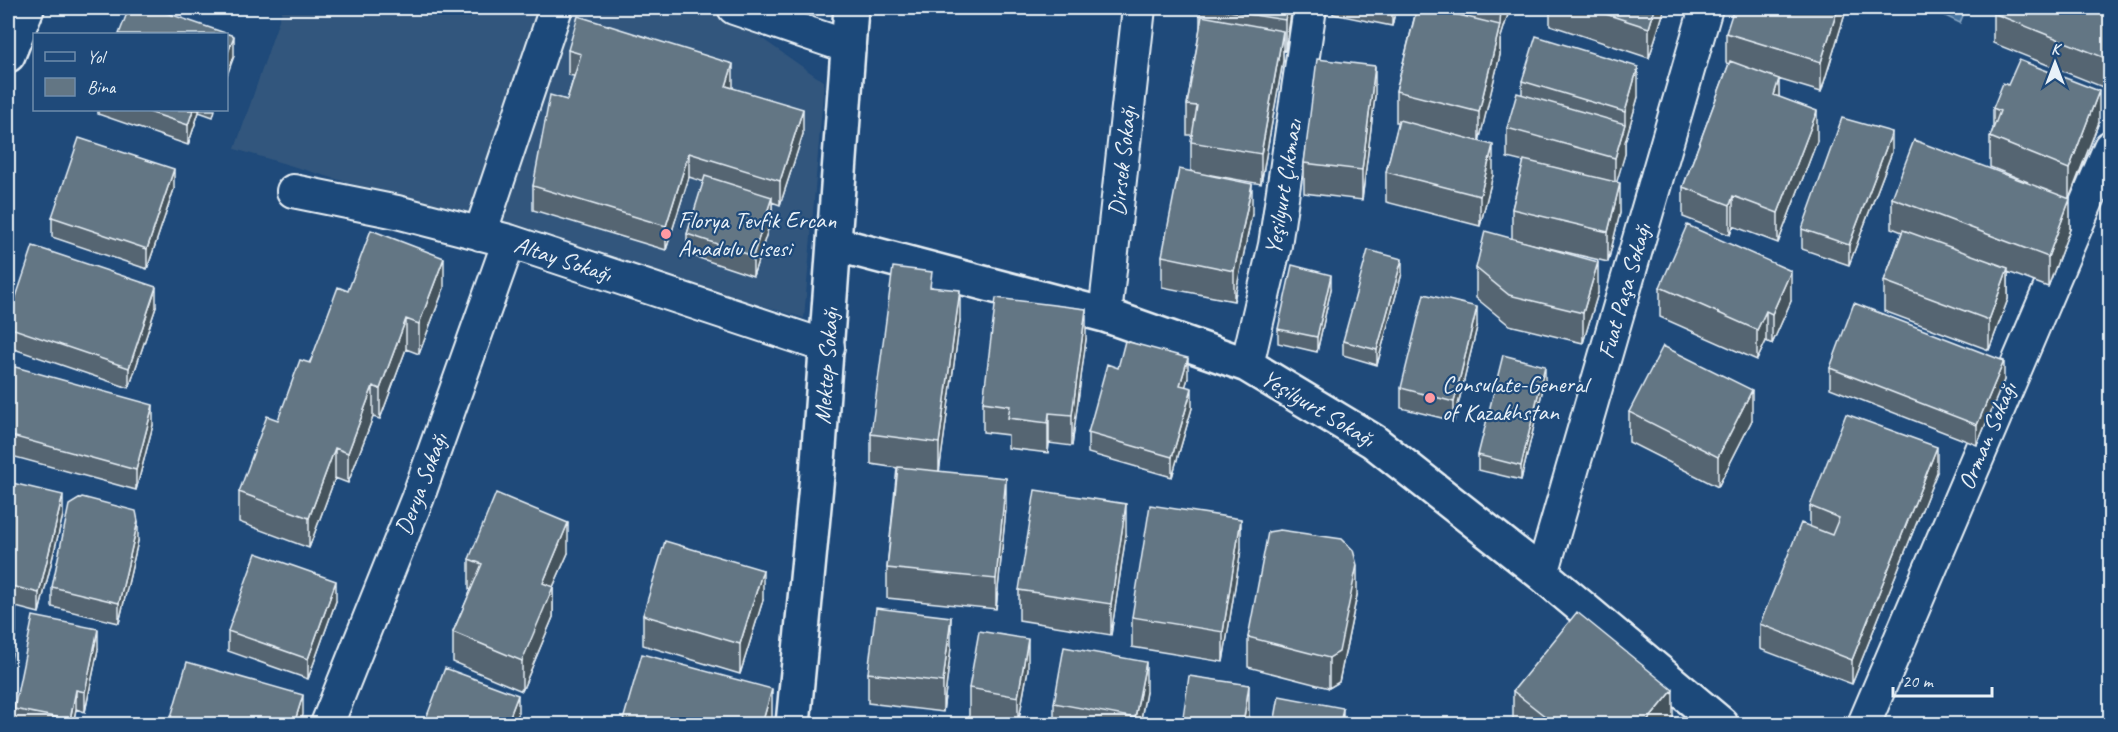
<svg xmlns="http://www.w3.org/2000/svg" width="2118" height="732" font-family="Caveat,sans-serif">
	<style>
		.built { fill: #33577d }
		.water { fill: #4573a0; stroke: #86a5c3; stroke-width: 1.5 }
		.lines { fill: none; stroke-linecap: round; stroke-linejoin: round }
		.street-casing { stroke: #e8f1f8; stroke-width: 36 }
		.secondary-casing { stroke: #e8f1f8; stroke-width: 38 }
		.street { stroke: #1f4a7a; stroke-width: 32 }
		.secondary { stroke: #1f4a7a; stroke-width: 33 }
		.wall { fill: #556572; stroke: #e8f1f8; stroke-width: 1.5 }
		.shaded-wall { fill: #45535c; stroke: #e8f1f8; stroke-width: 1.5 }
		.building { fill: #637684; stroke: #e8f1f8; stroke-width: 1.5 }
		.poi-dot { fill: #ff9aa2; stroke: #1f4a7a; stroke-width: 2 }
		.labels { text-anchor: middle; stroke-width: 4.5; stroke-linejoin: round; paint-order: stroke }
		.street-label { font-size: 24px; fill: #e8f1f8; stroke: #1f4a7a }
		.poi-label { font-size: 24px; fill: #e8f1f8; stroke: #1f4a7a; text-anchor: start }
	</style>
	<rect width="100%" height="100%" fill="#1f4a7a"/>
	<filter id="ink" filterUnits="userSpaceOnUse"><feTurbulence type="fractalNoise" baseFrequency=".0167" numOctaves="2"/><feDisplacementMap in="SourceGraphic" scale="12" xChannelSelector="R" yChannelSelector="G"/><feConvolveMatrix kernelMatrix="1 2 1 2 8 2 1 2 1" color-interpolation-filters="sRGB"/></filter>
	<g filter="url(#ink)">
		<path class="built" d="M283 8H702L731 17 824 82 804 318 235 149Z"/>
		<path class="water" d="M1944 8H1966L1960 23 1941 14Z"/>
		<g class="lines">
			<g class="street-casing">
				<path id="street" d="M734 8 849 47
					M293 191 397 212 509 241 828 347
					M480 234 556 8
					M1105 315 1139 8
					M1247 365 1275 245 1310 8
					M1542 574 1706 8
					M327 724 418 497 509 241
					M1864 724 2110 147"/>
			</g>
			<g class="secondary-casing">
				<path id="secondary" d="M8 55 27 8
					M835 244 1105 315 1247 365 1373 441 1542 574 1721 724
					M793 724 817 475 851 8"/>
			</g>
			<use href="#street" class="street"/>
			<use href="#secondary" class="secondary"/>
		</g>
		<path class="wall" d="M1200 8H1292L1285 51 1283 50V61L1261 184 1211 175 1252 214 1234 301 1162 287V256L1191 171V142L1192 135H1187V105L1200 28Z
			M1333 8H1396L1392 26 1333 14Z
			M1416 8H1510L1500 40V55L1479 141 1493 175 1480 226 1386 202V172L1399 122H1396V91L1416 11Z
			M1550 8H1664V11L1649 58 1550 25Z
			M1845 8V14L1821 92 1778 79 1779 97 1817 141 1778 243 1733 226 1730 235 1683 217V187L1729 64 1726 63V33Z
			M2110 8V90L1993 43V13Z
			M568 50 733 88 803 134 780 205 772 202V217L753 276 687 254V234L704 182 689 177 666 250 533 210V186L567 100 574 76 568 75Z
			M1522 81 1638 97 1625 142V154L1616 182 1620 213 1608 262 1515 240 1598 293 1583 343 1509 325 1476 298V268L1512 239V209L1524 162 1507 158V128L1522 94Z
			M1375 96 1362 200 1304 193V163Z
			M1993 108 2099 122 2069 198 2070 229 2048 287 2008 272V299L1989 350 1884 311V281L1902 232 1892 228V198L2028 182 1990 167V137L1993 129Z
			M98 110H215L213 117 199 112 188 145 98 114Z
			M1892 152 1849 265 1802 249V229Z
			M174 189 147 269 52 237V217Z
			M1402 273 1377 365 1343 355V341Z
			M932 287 960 320 939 472 1006 508 996 609 887 598V568L897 468 871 464V434Z
			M1660 287 1791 301 1772 344 1766 341 1757 360 1660 317Z
			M444 288 419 354 406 349 380 419 373 417 348 483 335 478 309 548 239 522V492L348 291Z
			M1331 289 1317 352 1278 343V329Z
			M156 307 129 388 8 347V327Z
			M1477 327 1454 421 1401 408V388Z
			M1086 339 1072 446 1049 443 1048 453 1008 448V435L983 432V402Z
			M8 365 153 425 136 490 8 455Z
			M1118 368 1188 378 1185 387 1192 408 1172 477 1088 453V433Z
			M1830 368 2004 380 1977 445 1830 388Z
			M1545 380 1521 480 1478 470V455Z
			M1629 412 1752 420 1718 487 1629 442Z
			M1937 472 1852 684 1760 649V624L1810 527V506Z
			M8 482 63 515 39 613 8 605Z
			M1126 534 1111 635 1019 620V590Z
			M138 541 119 623 52 607V587Z
			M1241 549 1223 662 1132 647V617Z
			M568 553 553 587V617L522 691 453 662V632L471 590 469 589V559Z
			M1357 595 1339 682 1329 688 1248 667V637Z
			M763 600 740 674 643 645V615Z
			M336 601 308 679 228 651V631Z
			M951 647 943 712 868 703V673Z
			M98 649 85 712 76 709 73 724H14V709Z
			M1028 669 1018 724H1004L969 718V688Z
			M1513 691 1673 720 1670 724H1518L1513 721Z
			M1146 692 1140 724H1054V703Z"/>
		<path class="shaded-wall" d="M1287 8H1292L1285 51V20Z
			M1392 8H1396L1392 26Z
			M1501 8H1510L1500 40V55L1479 142V112L1500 25Z
			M1655 8H1664V11L1649 58V28Z
			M1838 8H1845V14L1821 92V62Z
			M1283 31V61L1261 184V154Z
			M234 36V56L226 78V58Z
			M733 64V88L726 86Z
			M1375 66V96L1362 200V170Z
			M1638 67V97L1625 142V154L1615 188V158L1625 124V112Z
			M1779 79V110L1774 95Z
			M2099 91V122L2069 199V169Z
			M803 109V134L780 205V181Z
			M193 110H199V112L188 145V125Z
			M1817 111V141L1778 243V213Z
			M1892 132V152L1849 265V245Z
			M1493 145V175L1480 226V196Z
			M689 153V177L666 250V226Z
			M174 169V189L147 269V249Z
			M1620 183V213L1608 262V232Z
			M1252 184V214L1234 301V271Z
			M1733 196V226L1730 235V205Z
			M772 197V217L753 276V256Z
			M2070 199V229L2048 287V257Z
			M444 258V288L419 354V324Z
			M1402 259V273L1377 365V350Z
			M1598 262V293L1583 343V313Z
			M2008 268V299L1989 350V320Z
			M1791 271V301L1772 344V314Z
			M1331 275V289L1317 352V337Z
			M156 287V307L129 388V368Z
			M960 290V320L939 473V443Z
			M1477 307V327L1454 421V402Z
			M1086 309V339L1072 446V415Z
			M1766 311V341L1757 360V330Z
			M406 319V349L380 419V389Z
			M1188 358V378L1180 405V385Z
			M2004 361V380L1977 445V425Z
			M1545 366V380L1521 480V466Z
			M373 386V417L348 483V453Z
			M1192 388V408L1172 477V457Z
			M1752 390V420L1718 487V457Z
			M153 405V425L136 490V470Z
			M1049 413V443L1048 453V423Z
			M1937 447V472L1852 684V660Z
			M335 448V478L309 548V518Z
			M1006 478V508L996 609V579Z
			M63 495V515L39 613V593Z
			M1126 504V534L1111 635V604Z
			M1241 519V549L1223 662V632Z
			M138 521V541L119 623V603Z
			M568 523V553L553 587V617L522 691V661L543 583Z
			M1357 565V595L1339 682 1329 688V658Z
			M763 570V600L740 674V644Z
			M336 581V601L308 679V659Z
			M16 608V632L8 676V652Z
			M951 617V647L943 712V682Z
			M98 629V649L85 712V692Z
			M1028 639V669L1018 724V697Z
			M1146 662V692L1140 724H1135V718Z
			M1249 685V715L1247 724H1243Z
			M772 689V719L770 724H762Z
			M76 690V709L73 724H70V720Z
			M1673 690V720L1670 724H1645Z
			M303 695V715L300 724H294Z
			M518 695V724H507Z
			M1343 708V724H1340Z"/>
		<path class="building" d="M129 8H152L234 36 226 58V34H119Z
			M1210 8H1287L1285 20Z
			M1417 8H1430L1500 25 1479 112 1396 91Z
			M1587 8H1655L1649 28Z
			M1734 8H1838L1821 62 1726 33Z
			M1995 8H2110V60L1993 13Z
			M578 16 733 64 726 86 803 109 780 181 689 153 666 226 533 186 550 95 567 100 581 54 568 50Z
			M1202 16 1283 31 1261 154 1191 142 1197 106 1187 105Z
			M1536 36 1638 67 1625 112 1522 81Z
			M1317 59 1375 66 1362 170 1304 163Z
			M2019 60 2099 91 2069 169 1990 137 2000 111 1993 108 2003 83 2008 85Z
			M1730 61 1779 79 1774 95 1817 111 1778 213 1733 196 1730 205 1683 187Z
			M1517 93 1625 124 1615 158 1507 128Z
			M143 110H193L188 125Z
			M1842 118 1892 132 1849 245 1802 229Z
			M1399 120 1493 145 1480 196 1386 172Z
			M79 138 174 169 147 249 52 217Z
			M1914 140 2070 199 2048 257 1892 198Z
			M1524 160 1620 183 1608 232 1512 209Z
			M1179 169 1252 184 1234 271 1162 256Z
			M705 176 772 197 753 256 687 234Z
			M1687 225 1791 271 1772 314 1766 311 1757 330 1660 287Z
			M371 230 444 258 419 324 406 319 380 389 373 386 348 453 335 448 309 518 239 492 267 416 278 420 300 360 310 363 338 287 348 291Z
			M1903 230 2008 268 1989 320 1884 281Z
			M1485 231 1598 262 1583 313 1509 295 1476 268Z
			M33 246 156 287 129 368 8 327V321Z
			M1368 250 1402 259 1377 350 1343 341Z
			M1292 265 1331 275 1317 337 1278 329Z
			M893 267 932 272 930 287 960 290 939 443 871 434Z
			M1424 294 1477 307 1454 402 1401 388Z
			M996 298 1086 309 1072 415 1049 413 1048 423 1008 418 1010 406 983 402Z
			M1854 303 2004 361 1977 425 1830 368Z
			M1125 341 1188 358 1180 385 1192 388 1172 457 1088 433 1107 364 1118 368Z
			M1663 346 1752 390 1718 457 1629 412Z
			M1503 355 1545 366 1521 466 1478 455Z
			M8 365 153 405 136 470 8 435Z
			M1846 414 1937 447 1852 660 1760 624 1801 523 1832 535 1839 518 1810 506Z
			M898 467 1006 478 996 579 887 568Z
			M8 482 63 495 39 593 8 585Z
			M1035 490 1126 504 1111 604 1019 590Z
			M496 493 568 523 543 583 553 587 522 661 453 632 482 564 469 559Z
			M82 497 136 511 138 521 119 603 52 587 69 505Z
			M1150 505 1241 519 1223 632 1132 617Z
			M1280 530 1342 539 1353 550 1357 565 1339 652 1329 658 1248 637 1268 532Z
			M665 541 763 570 740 644 643 615Z
			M256 553 336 581 308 659 228 631Z
			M8 606 16 608 8 652Z
			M876 608 951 617 943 682 868 673Z
			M1577 612 1673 690 1645 724H1555L1513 691Z
			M33 616 98 629 85 692 76 690 70 720 14 709Z
			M979 631 1028 639 1018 697 969 688Z
			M1064 647 1146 662 1135 718 1054 703Z
			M642 654 772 689 762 724H622Z
			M187 662 303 695 294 724H169Z
			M445 668 518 695 507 724H424Z
			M1189 676 1249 685 1243 724H1182Z
			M1279 696 1343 708 1340 724H1274Z"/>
	</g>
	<g class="poi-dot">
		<circle cx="666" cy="234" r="6"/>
		<circle cx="1430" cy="398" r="6"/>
	</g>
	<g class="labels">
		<g class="street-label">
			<text transform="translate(1122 161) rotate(-84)" y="8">Dirsek Sokağı</text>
			<text transform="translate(1283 187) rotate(-81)" y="8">Yeşilyurt Çıkmazı</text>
			<text transform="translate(563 259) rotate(18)" y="8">Altay Sokağı</text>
			<text transform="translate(1624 291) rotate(-74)" y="8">Fuat Paşa Sokağı</text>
			<text transform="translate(826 366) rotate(-86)" y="8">Mektep Sokağı</text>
			<text transform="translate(1318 408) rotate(31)" y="8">Yeşilyurt Sokağı</text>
			<text transform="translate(1987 436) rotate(-67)" y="8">Orman Sokağı</text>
			<text transform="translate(421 484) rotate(-69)" y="8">Derya Sokağı</text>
		</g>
		<g class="poi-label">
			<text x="678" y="228">Florya Tevfik Ercan<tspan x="678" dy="28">Anadolu Lisesi</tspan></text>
			<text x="1442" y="392">Consulate-General<tspan x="1442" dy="28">of Kazakhstan</tspan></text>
		</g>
	</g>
	<rect width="2118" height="732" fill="none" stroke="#1f4a7a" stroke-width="30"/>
	<rect x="15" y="15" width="2088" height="702" fill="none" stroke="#e8f1f8" stroke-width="2" filter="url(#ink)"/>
	<rect x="33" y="33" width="195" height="78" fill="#1f4a7a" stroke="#6f8dac" stroke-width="1.5"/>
	<rect x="45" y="52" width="30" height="9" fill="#1f4a7a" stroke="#6f8dac" stroke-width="1.5"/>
	<text x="87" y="63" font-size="18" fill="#e8f1f8">Yol</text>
	<rect x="45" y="78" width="30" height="18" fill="#637684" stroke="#6f8dac" stroke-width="1.5"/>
	<text x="87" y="93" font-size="18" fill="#e8f1f8">Bina</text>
	<g transform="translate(2055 63)" stroke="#1f4a7a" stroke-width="4.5" paint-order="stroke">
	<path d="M0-4.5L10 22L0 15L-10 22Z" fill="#e8f1f8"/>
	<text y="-9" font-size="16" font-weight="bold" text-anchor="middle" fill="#e8f1f8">K</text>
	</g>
	<path d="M1893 687v9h99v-9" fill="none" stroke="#e8f1f8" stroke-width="3"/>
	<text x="1902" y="687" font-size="18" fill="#e8f1f8" stroke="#1f4a7a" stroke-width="4.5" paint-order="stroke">20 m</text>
</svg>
